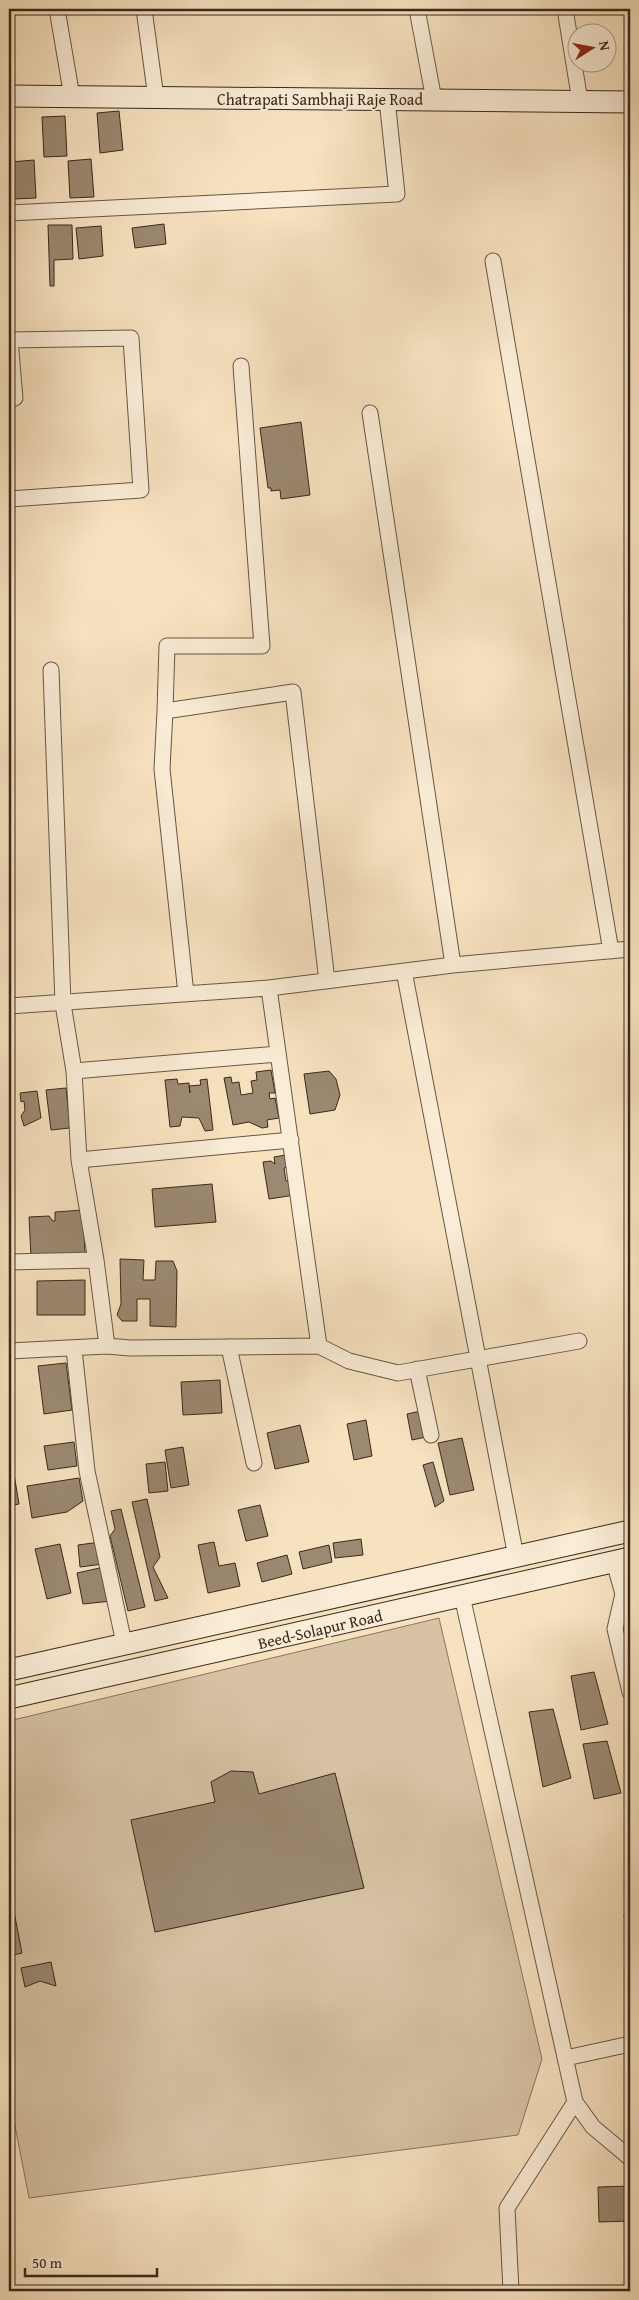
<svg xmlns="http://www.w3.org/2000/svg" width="639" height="2300" font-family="'Gentium Book Plus',serif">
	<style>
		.green { fill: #d7c3a4; stroke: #887660 }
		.building { fill: #9b8971; stroke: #38291b }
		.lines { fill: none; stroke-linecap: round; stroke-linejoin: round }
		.minor-casing { stroke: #685744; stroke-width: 17 }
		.secondary-casing { stroke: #38291b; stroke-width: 23 }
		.minor { stroke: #faecd6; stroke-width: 15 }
		.secondary { stroke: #faecd6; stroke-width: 21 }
		.labels { text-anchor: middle; stroke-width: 4; stroke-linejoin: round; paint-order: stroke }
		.street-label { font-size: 16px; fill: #38291b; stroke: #faecd6 }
	</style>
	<rect width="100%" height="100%" fill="#f7e2c0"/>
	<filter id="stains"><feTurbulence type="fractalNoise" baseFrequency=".004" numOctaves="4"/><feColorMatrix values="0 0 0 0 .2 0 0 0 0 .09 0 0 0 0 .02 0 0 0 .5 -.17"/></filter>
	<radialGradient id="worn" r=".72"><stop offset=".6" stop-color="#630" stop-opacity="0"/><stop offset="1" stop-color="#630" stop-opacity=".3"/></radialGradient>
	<path class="green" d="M439 1618 542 2059 518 2135 29 2198 9 2095V1721Z"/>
	<path class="building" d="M119 111 123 150 100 153 97 113Z
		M65 116 67 156 44 157 42 117Z
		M91 159 94 197 70 198 68 161Z
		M34 160 36 198 13 199 11 162Z
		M164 224 166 244 135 248 132 228Z
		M48 225H72L73 259 54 260V286H50Z
		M101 226 103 256 79 259 76 228Z
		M301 422 310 495 281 499 280 490 271 491V488H268L260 428Z
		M271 1070 275 1093H269L270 1099 275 1098 279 1118 267 1120 268 1127 262 1128 249 1122 233 1125 224 1078 231 1077 232 1083 239 1082 241 1095 253 1093 251 1081 257 1080 256 1072Z
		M329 1071 336 1079 340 1095 335 1110 310 1114 304 1074Z
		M177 1079 178 1084 189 1083 190 1093 189 1086 201 1085 200 1080 207 1079 213 1130 205 1131 199 1118 182 1117 180 1126 170 1127 165 1080Z
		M66 1088 70 1128 51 1130 46 1090Z
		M37 1091 41 1118 24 1126 21 1116 25 1110 24 1101 21 1102 20 1093Z
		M286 1155 288 1167 284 1168 286 1181 293 1180 295 1195 269 1199 263 1162 271 1161 275 1164 274 1157Z
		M212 1184 216 1222 155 1227 152 1189Z
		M83 1210 85 1254 31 1257 29 1217 49 1216 53 1221H55V1212Z
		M120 1259 144 1260 143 1280H155L156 1261H173L177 1271 176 1327 150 1326V1299H137V1321H122L117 1315 121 1304Z
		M12 1280 14 1316 9 1313V1281Z
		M85 1280V1315H37V1281Z
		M66 1363 72 1410 44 1414 38 1366Z
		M220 1380 222 1413 183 1415 181 1382Z
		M421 1411 426 1437 412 1440 407 1414Z
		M366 1420 372 1456 354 1460 347 1424Z
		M300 1425 309 1462 275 1469 267 1433Z
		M462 1438 474 1490 450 1495 438 1443Z
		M74 1442 77 1466 48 1470 44 1446Z
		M183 1447 189 1485 171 1488 165 1450Z
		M165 1462 168 1491 149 1493 146 1464Z
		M433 1462 444 1501 435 1507 423 1465Z
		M9 1474H14L19 1504 9 1506Z
		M79 1478 83 1501 67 1512 32 1518 27 1486Z
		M147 1499 160 1557 153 1567 168 1598 155 1601 132 1502Z
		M260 1505 268 1536 246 1541 238 1510Z
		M121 1509 145 1607 128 1611 110 1536 115 1529 111 1511Z
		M361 1539 363 1555 335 1558 333 1543Z
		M100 1542 103 1564 80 1567 78 1545Z
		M214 1542 219 1566 235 1563 240 1586 208 1593 198 1545Z
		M60 1544 71 1593 47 1599 35 1549Z
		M329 1545 332 1562 303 1569 299 1552Z
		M287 1555 292 1574 262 1582 257 1563Z
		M104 1567 112 1601 83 1604 77 1573Z
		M594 1672 608 1724 581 1730 571 1676Z
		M553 1709 571 1778 543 1787 529 1712Z
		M607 1741 621 1793 594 1799 583 1744Z
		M231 1771 253 1772 259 1794 335 1773 364 1888 155 1932 131 1820 215 1802 211 1782Z
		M14 1912 22 1953 9 1956V1913Z
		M630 1914V1947L624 1915Z
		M51 1962 56 1986 40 1981 25 1987 21 1968Z
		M630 2186V2221L599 2222 598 2187Z"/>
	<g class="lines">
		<g class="minor-casing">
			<path id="minor" d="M57 9 72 97
				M144 9 156 98
				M417 9 434 100
				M565 9 580 101
				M9 213 397 194 387 99
				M493 261 611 951
				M9 399 15 398 10 340 131 338 141 490 9 499
				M370 413 453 965
				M51 670 63 1004 74 1071 79 1160 96 1260 107 1346
				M165 711 167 646H262L241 366
				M404 971 516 1557
				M269 988 319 1346
				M186 994 162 769 165 711 293 692 327 981
				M9 1006 269 988 453 965 630 949
				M74 1071 278 1054
				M79 1160 291 1140
				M9 1262 96 1260
				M229 1347 254 1463
				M74 1349 87 1471 124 1643
				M9 1351 107 1346 130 1348 319 1346 349 1361 398 1373 579 1341
				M417 1369 431 1435
				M614 1562 623 1594 628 1602
				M623 1594 615 1629 630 1692
				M462 1596 575 2102 593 2127 630 2158
				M566 2058 630 2044
				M511 2291 507 2208 575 2102"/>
		</g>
		<g class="secondary-casing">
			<path id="secondary" d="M9 96 630 102
				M9 1670 630 1531
				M9 1698 630 1558"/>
		</g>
		<use href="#minor" class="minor"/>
		<use href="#secondary" class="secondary"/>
	</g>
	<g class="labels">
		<g class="street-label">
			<text x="320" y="105">Chatrapati Sambhaji Raje Road</text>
			<text transform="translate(320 1629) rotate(-13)" y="6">Beed-Solapur Road</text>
		</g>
	</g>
	<rect width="639" height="2300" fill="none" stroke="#f7e2c0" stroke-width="30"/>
	<rect x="10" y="10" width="619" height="2280" fill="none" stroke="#38291b" stroke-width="2.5"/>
	<rect x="15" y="15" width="609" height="2270" fill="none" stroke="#38291b"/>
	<g transform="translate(592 48) rotate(79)"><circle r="24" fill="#faecd6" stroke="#ac9e8b"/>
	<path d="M0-4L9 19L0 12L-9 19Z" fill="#8f2418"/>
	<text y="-8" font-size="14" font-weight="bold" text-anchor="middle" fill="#38291b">N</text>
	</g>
	<path d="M25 2268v8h132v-8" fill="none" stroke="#38291b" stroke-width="2.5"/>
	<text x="32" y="2268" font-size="15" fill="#38291b" stroke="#faecd6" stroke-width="4" paint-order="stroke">50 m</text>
	<rect width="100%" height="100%" filter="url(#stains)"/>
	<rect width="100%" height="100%" fill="url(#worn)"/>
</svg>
